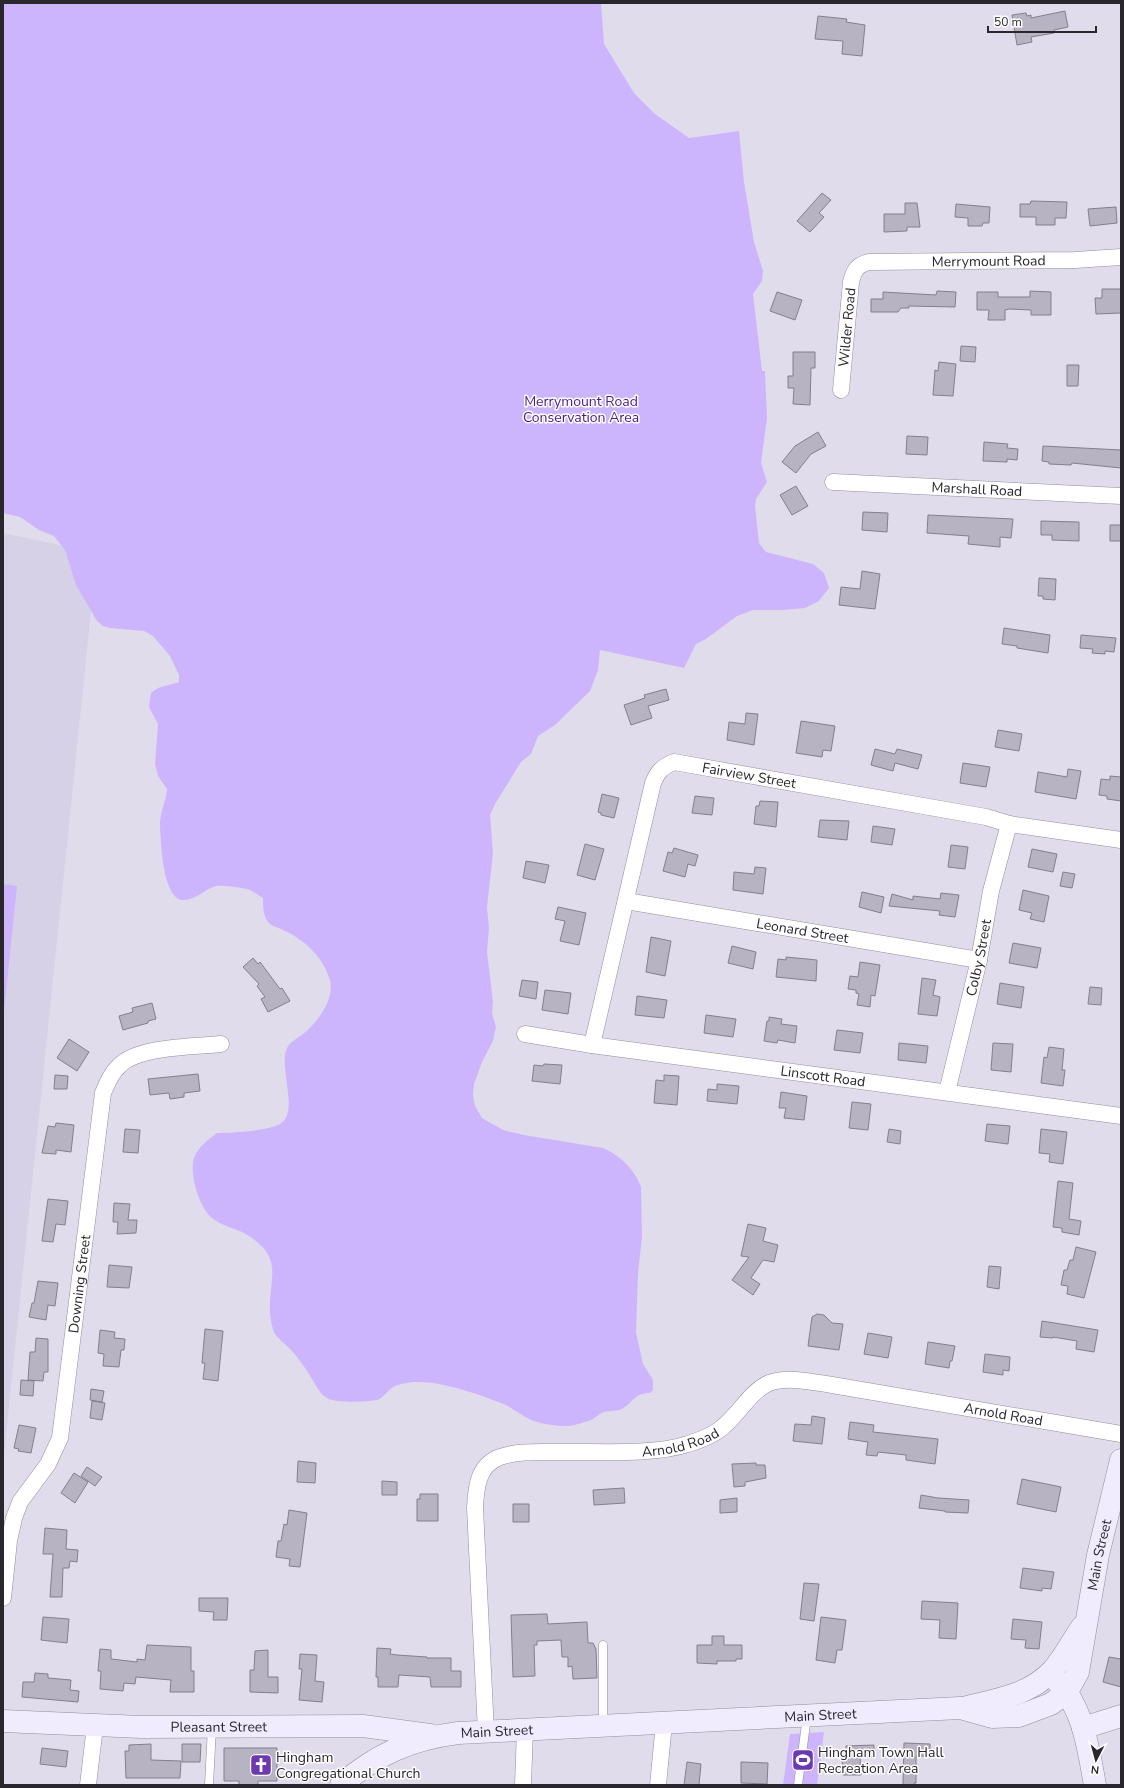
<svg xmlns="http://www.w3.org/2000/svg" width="1124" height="1788" font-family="'Nunito Sans',sans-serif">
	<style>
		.built { fill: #d7d1e7 }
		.green { fill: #cdb5fe }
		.building { fill: #b7b3c2; stroke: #837f8c }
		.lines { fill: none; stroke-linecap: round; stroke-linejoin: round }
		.lane-casing { stroke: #928d9c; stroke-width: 9 }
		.street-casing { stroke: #928d9c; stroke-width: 17 }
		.secondary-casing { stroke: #928d9c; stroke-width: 23 }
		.lane { stroke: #fff; stroke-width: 8 }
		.street { stroke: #fff; stroke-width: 16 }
		.secondary { stroke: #f1ebfe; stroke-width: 22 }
		.labels { text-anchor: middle; stroke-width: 3; stroke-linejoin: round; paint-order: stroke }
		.street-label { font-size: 14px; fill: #29272d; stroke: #fff }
		.park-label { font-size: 14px; fill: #4a1a81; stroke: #fff }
		.poi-label { font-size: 14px; fill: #29272d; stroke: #fff; text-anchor: start }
	</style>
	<rect width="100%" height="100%" fill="#e0dceb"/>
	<path class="built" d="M3 533 97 553 3 1465Z"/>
	<path class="green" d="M3 3H601L604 44 634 93 655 114 689 138 739 131 744 182 754 242 763 271 762 281 753 294 762 371H765L767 418 761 463 767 482 756 499 755 506 759 543 766 552 813 564 824 573 829 588 819 601 805 608 784 610H753L737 616 706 639 696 644 684 668 600 650 598 670 590 691 555 725 538 736 531 754 521 762 495 804 490 815 493 853 487 907 489 928 487 952 493 1002 492 1013 496 1027 493 1041 482 1062 474 1084 473 1095 475 1106 482 1118 503 1130 524 1135 603 1148C620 1155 635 1170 641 1187L642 1237 638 1274 636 1332 643 1364 653 1380V1390L650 1393C634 1393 634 1402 622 1409 616 1412 608 1410 602 1413 599 1414 596 1417 593 1419 589 1421 573 1426 568 1426 556 1426 542 1424 531 1420 520 1415 512 1407 501 1403 478 1394 441 1381 416 1382 410 1382 401 1384 395 1386 388 1389 384 1398 377 1400 367 1402 338 1403 329 1399 320 1395 317 1387 312 1379 306 1369 299 1359 292 1351 287 1345 279 1340 275 1334 272 1329 271 1320 270 1314 268 1279 285 1259 249 1236 237 1228 223 1227 212 1218 199 1207 189 1174 194 1158 198 1147 208 1140 217 1133 230 1133 268 1131 280 1124 300 1113 278 1068 287 1048 291 1041 297 1039 303 1034 317 1023 335 999 330 980 323 957 304 939 283 930 278 927 272 927 268 922 263 915 263 906 263 898 259 896 254 892 250 890 245 888 221 885 216 886 205 889 197 899 185 900 163 903 161 843 160 828 159 814 166 802 167 789L158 776 155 764 158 724 149 707 151 693C159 685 169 686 179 682V675L170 656 153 636 144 631 110 628 103 626 97 621 76 585 65 550 54 536 39 530 20 517 3 513Z
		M3 884 17 886 3 1021Z
		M824 1732 817 1785H783L790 1734Z"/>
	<path class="building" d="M1065 11 1068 27 1054 30V33L1031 37 1032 42 1017 45 1012 15 1026 13 1027 16 1031 15V18Z
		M818 16 847 19 846 22 865 25 862 56 842 54 843 41 815 39Z
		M822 193 831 200 819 213 824 217 810 232 797 221Z
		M1031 201 1067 202 1066 218H1055V225H1036V217H1020V204H1030Z
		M905 203H917L920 227H907V231L884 232V214H905Z
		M956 204 990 207 989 223H983L982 226H968V218L955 217Z
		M1116 207 1117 223 1090 226 1088 209Z
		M1102 289H1121V313L1096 314 1095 298H1102Z
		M937 291 956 292 955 307 909 306V308H901L898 312H871V299H883V292L936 295Z
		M1030 291 1051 292V315H1031V310L1009 309 1005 310V320H988L989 310H977V292H998V297H1030Z
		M777 292 802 300 795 320 770 311Z
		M961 346 976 347 975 362 960 361Z
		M793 352H815V368H811L810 405 793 404 794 388H788V376H793Z
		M939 362 956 364 953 396 933 395 935 370 938 371Z
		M1067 365H1079L1078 386H1067Z
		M818 432 826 446 811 454 796 473 782 462 795 446Z
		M907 436 928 437 927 455 906 454Z
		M984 442 1008 444 1007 448 1018 449 1017 460 1007 459V462L983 461Z
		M1043 446 1121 450V468L1072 463 1071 465 1049 464V462L1042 461Z
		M796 486 808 506 792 515 780 495Z
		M863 512 888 513 887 532 862 530Z
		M928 515 1013 519 1011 538 1000 537V547L968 544 969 536 927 533Z
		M1041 521 1079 522V541L1052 540V535H1041Z
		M1110 525H1121V541H1110Z
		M862 571 880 574 875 609 839 605 841 587 860 589Z
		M1039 578 1056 579 1055 600 1043 599V596H1038Z
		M1004 628 1050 635 1048 653 1017 648V646L1002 644Z
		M1081 635 1116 638 1114 652 1105 651V654L1092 653 1093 649 1080 648Z
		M666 689 669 700 648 706 652 718 631 725 624 705 645 698 644 695Z
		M746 713 758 714 754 745 727 740 729 722 745 724Z
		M801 721 835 726 831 751 823 750 822 757 796 753Z
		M998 730 1022 734 1019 751 995 747Z
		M875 749 895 754 897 749 922 755 918 769 895 763 893 771 871 765Z
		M963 763 990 767 986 787 960 783Z
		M1068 769 1081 771 1076 799 1035 792 1038 772 1067 777Z
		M1110 776 1121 777V801L1107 799V796L1099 795 1101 779 1110 780Z
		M602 794 619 798 614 818 601 815V813L598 812Z
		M695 796 714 798 712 815 692 813Z
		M760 801 778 802 776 827 754 824 756 806H759Z
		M820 820 849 821 847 840 818 837Z
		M873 826 895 829 892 845 871 842Z
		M585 844 604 849 595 880 577 875Z
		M951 845 968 847 965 869 948 867Z
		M674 848 698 855 695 866 688 864 685 877 663 871 668 852 672 853Z
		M1032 849 1057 854 1053 872 1028 867Z
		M526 861 549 865 545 883 523 878Z
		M755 867 766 868 763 894 733 890 734 872 754 874Z
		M1063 872 1075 874 1072 888 1060 886Z
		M1023 890 1049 896 1044 922 1030 919 1032 913 1019 910Z
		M862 892 884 897 881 913 859 907Z
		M941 893 959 895 955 917 939 915 940 911 889 906 892 894 913 900V896L940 899Z
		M558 907 586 913 579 945 560 941 565 921 555 919Z
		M651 937 671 941 665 976 646 972Z
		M1013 943 1041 948 1037 968 1009 963Z
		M732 946 756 952 753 969 728 963Z
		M786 957 817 960 816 981 776 977 778 959 786 960Z
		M253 958 258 964 260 962 280 989 282 988 290 1001 268 1012 261 999 265 997 257 986 259 984 243 967Z
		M860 962 880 965 875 996 871 995 870 1007 857 1005 859 994 856 993V990L848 989 850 976 858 977Z
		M922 978 936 980 933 995 940 997 937 1016 918 1014Z
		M522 980 538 982 536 999 519 996Z
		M1000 983 1024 987 1021 1008 997 1004Z
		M1090 987 1102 988 1101 1005 1088 1004Z
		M545 990 571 993 568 1014 542 1010Z
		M637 996 667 1000 664 1018 635 1015Z
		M152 1003 156 1019 148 1021V1023L123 1030 119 1016 133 1012 132 1008Z
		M706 1015 736 1019 733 1037 704 1033Z
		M769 1017 782 1019 781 1024 797 1026 795 1043 778 1040 777 1043 764 1041 767 1021H769Z
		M837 1030 863 1033 860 1053 834 1050Z
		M69 1039 89 1052 77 1071 57 1058Z
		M899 1043 928 1046 926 1063 898 1060Z
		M993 1043 1013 1044 1011 1072 991 1070Z
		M1049 1047 1064 1049 1062 1070H1065L1063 1086 1041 1083 1044 1057 1047 1058Z
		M544 1064 562 1065 560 1084 532 1081 534 1065 543 1066Z
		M198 1074 200 1091 184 1093V1097L170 1099 169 1093 150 1095 148 1079Z
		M55 1075 68 1076 67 1089H54Z
		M664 1075 679 1076 677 1105 654 1103 656 1080 664 1081Z
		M717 1084 739 1086 737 1104 707 1101 708 1089 717 1090Z
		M781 1092 807 1096 804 1120 784 1118 786 1108H779Z
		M852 1102 871 1104 868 1130 849 1128Z
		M56 1123 74 1125 71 1152 56 1150V1154L42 1153 48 1126 55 1127Z
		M987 1124 1010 1126 1008 1144 985 1141Z
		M125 1129 140 1130 138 1153 123 1152Z
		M889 1129 901 1131 900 1144 887 1142Z
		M1041 1129 1067 1132 1063 1164 1049 1162 1050 1154 1039 1153Z
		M1058 1181 1073 1183 1069 1219 1081 1221 1079 1235 1062 1232V1228L1053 1227Z
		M48 1199 68 1201 65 1225 56 1224 53 1242 42 1241Z
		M114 1203 130 1204 128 1220H137L136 1233 117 1234 118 1222H113Z
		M748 1224 766 1228 763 1241 778 1245 774 1262 763 1260 751 1278 760 1284 753 1295 732 1280 749 1257 741 1256Z
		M1076 1247 1096 1252 1084 1298 1067 1294 1068 1286 1061 1285 1064 1270H1067L1070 1260H1073Z
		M109 1265 132 1267 129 1288 107 1287Z
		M989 1266 1001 1267 999 1289 987 1287Z
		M38 1281 58 1283 55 1306 48 1305 46 1320 29 1317 32 1303H34Z
		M817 1314 824 1315 832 1323 843 1324 839 1350 808 1346 812 1317Z
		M1042 1321 1098 1330 1094 1352 1076 1349 1077 1341 1053 1337V1338L1040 1337Z
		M205 1329 223 1331 218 1381 203 1379 205 1363H202Z
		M100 1330 115 1332 114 1338 125 1339 124 1350H121L119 1367 103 1366 104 1354 98 1353Z
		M868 1333 892 1337 888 1358 864 1354Z
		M36 1338 48 1339V1372H44L43 1381 28 1380 30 1352H35Z
		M928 1342 955 1346 952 1361H950L949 1368 925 1364Z
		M985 1354 1010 1357 1009 1371 1003 1370V1375L983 1372Z
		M21 1380 34 1381 33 1396 20 1395Z
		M91 1389 104 1391 102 1402 90 1400Z
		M92 1401 105 1403 102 1420 90 1418Z
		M812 1416 825 1418 822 1444 793 1441 795 1424 811 1425Z
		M850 1422 874 1425 873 1432 938 1439 935 1464 906 1460V1455L878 1452 877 1456 866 1455 868 1442 848 1439Z
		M19 1425 36 1428 31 1453 18 1451 19 1449 14 1448Z
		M298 1461 316 1463 315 1483 297 1482Z
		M756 1463V1465H765L766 1478 745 1482V1486L734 1487 732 1464Z
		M87 1467 102 1477 95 1486 81 1476Z
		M74 1473 88 1482 75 1503 61 1493Z
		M1022 1479 1061 1487 1056 1512 1017 1504Z
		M382 1481 397 1482V1495H382Z
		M624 1488 625 1503 594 1505 593 1490Z
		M420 1494H438V1521H417V1499H420Z
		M921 1495 938 1498 969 1500 968 1513 945 1512V1511L919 1508Z
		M737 1498V1512L720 1513V1500Z
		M513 1504H529V1522H513Z
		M289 1510 307 1513 300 1567 289 1566 290 1559 276 1557 278 1541H281L284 1524 287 1525Z
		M45 1528 67 1530 66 1549 78 1550 77 1562 70 1561 69 1568H63L62 1597H50L53 1554H43Z
		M1023 1568 1054 1572 1051 1589 1042 1588V1591L1020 1588Z
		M804 1583 819 1584 814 1621 800 1619Z
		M199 1598H228L227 1620H213L214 1612 199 1611Z
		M922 1601 958 1603 956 1639 939 1638 940 1620 921 1619Z
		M547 1614 548 1624 587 1622 588 1643H593L596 1649 597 1678 573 1679 572 1666 568 1667V1657H562L561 1640 537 1641V1645H534L535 1676 513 1677 511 1615Z
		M43 1617 69 1619 67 1643 41 1640Z
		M821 1617 846 1620 842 1650H837L835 1663 816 1660Z
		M1013 1619 1042 1622 1039 1649 1025 1648 1026 1640 1011 1639Z
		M712 1636H724V1645H742V1659H736V1661H717V1664L697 1663V1645H712Z
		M147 1645 191 1647V1671H194V1692H170L171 1680 136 1677 135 1684 124 1683 123 1691 100 1689 101 1671H98L100 1649 111 1650V1659L137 1662V1659L145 1660Z
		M377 1648 391 1649 390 1654 397 1655 427 1657V1658H451V1671H461V1687H431L430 1677 399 1675 398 1687H378V1677H376Z
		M268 1650V1677H278V1693L250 1692V1670H254L255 1651Z
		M300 1654 317 1655 315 1681 324 1682 322 1702 299 1700 302 1669H299Z
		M1109 1657 1121 1659V1687L1103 1682Z
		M35 1673 48 1674V1678L71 1680 70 1690 79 1691 78 1702 22 1697 23 1682H34Z
		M904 1743 930 1744V1756H916V1783H914V1785H903Z
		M151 1744V1760L181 1761 180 1778H126L125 1751H129V1745Z
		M182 1744H201L200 1762H182Z
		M874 1745V1757H860L861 1775H843L842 1757H846V1746Z
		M42 1748 68 1751 66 1767 40 1764Z
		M224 1748H277V1781H258V1785H239V1781H224Z
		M687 1762 701 1764 699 1785H684Z
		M741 1762 768 1763 767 1784 741 1783Z"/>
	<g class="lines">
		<g class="lane-casing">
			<path id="lane" d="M603 1725V1645
				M209 1785 212 1727
				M798 1785 807 1716"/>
		</g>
		<g class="street-casing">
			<g id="street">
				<path id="s1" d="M841 390 851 282C854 270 857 265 869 262L1075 260 1121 257"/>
				<path id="s2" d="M833 482 1121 496"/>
				<path id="s3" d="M626 901 979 960"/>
				<path id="s4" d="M525 1034 592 1045 1121 1116"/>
				<path id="s5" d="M592 1045 653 783C658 771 662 767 674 762L986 817 1009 824 1121 840"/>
				<path id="s6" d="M947 1092 979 960 991 891 1009 824"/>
				<path id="s7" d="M3 1598 9 1541 14 1518 20 1502 48 1464 60 1438 103 1093C107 1084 111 1073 119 1066 139 1046 193 1047 221 1044"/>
				<path id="s8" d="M486 1732 475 1508C476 1487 478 1465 500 1457 517 1451 537 1452 555 1452 593 1451 652 1456 688 1444 701 1440 715 1435 725 1425 740 1412 751 1391 769 1383 787 1376 813 1382 832 1385L1121 1434"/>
				<path d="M88 1785 95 1726"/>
				<path d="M523 1785 525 1729"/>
				<path d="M658 1785 664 1723"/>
			</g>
		</g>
		<g class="secondary-casing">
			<g id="secondary">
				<path d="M1057 1681C1084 1709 1088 1748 1095 1785"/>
				<path d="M963 1708C995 1700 1028 1696 1052 1671 1064 1658 1072 1641 1082 1627"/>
				<path id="s9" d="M3 1721 141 1727 363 1726 430 1735"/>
				<path d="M1083 1728 1121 1716"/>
				<path id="s10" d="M341 1785C377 1754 411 1739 458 1733L960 1708 992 1717 1019 1716 1051 1704 1067 1692 1078 1672 1098 1555 1121 1460"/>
			</g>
		</g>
		<use href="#lane" class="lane"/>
		<use href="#street" class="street"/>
		<use href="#secondary" class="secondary"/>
	</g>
	<defs>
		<g id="stadium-square" transform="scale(1.15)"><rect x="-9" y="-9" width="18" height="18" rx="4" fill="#6c39b0" stroke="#fff"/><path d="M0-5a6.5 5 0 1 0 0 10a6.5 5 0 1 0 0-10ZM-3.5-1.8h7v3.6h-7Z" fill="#fff"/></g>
		<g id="church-square" transform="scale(1.15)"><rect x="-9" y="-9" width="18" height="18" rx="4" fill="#6c39b0" stroke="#fff"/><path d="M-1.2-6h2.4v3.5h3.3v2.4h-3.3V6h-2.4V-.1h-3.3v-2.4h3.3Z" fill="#fff"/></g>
	</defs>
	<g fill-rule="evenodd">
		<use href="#stadium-square" x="803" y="1760"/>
		<use href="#church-square" x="261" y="1765"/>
	</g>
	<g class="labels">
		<g class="street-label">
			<text dy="5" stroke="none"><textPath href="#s1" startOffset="257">Merrymount Road</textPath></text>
			<text dy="5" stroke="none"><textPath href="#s1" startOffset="63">Wilder Road</textPath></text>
			<text dy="5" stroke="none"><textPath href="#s2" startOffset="144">Marshall Road</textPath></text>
			<text dy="5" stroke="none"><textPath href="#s5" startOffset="376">Fairview Street</textPath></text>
			<text dy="5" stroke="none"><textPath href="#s3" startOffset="179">Leonard Street</textPath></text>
			<text dy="5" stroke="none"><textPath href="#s6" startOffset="138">Colby Street</textPath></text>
			<text dy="5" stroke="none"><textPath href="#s4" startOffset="301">Linscott Road</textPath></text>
			<text dy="5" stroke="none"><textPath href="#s7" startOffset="329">Downing Street</textPath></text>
			<text dy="5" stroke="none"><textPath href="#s8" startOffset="815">Arnold Road</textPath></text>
			<text dy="5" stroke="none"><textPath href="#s8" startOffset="467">Arnold Road</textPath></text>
			<text dy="5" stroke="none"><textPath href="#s10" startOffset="889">Main Street</textPath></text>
			<text dy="5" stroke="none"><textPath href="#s10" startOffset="493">Main Street</textPath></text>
			<text dy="5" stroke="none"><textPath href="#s9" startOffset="216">Pleasant Street</textPath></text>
			<text dy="5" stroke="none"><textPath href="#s10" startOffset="169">Main Street</textPath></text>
		</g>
		<g class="park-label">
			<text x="581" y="406">Merrymount Road<tspan x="581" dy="16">Conservation Area</tspan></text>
		</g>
		<g class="poi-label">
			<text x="818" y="1757">Hingham Town Hall<tspan x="818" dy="16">Recreation Area</tspan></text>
			<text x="276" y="1762">Hingham<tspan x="276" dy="16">Congregational Church</tspan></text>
		</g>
	</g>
	<rect width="1124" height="1788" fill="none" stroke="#29272d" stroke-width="8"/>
	<g transform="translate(1096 1760) rotate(186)" stroke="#ffffff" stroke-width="3" paint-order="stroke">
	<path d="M0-3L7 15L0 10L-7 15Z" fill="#29272d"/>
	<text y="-6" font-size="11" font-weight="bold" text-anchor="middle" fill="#29272d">N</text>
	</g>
	<path d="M988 26v6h108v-6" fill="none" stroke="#29272d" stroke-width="2"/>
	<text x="994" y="26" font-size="12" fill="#29272d" stroke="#ffffff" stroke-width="3" paint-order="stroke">50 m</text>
</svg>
